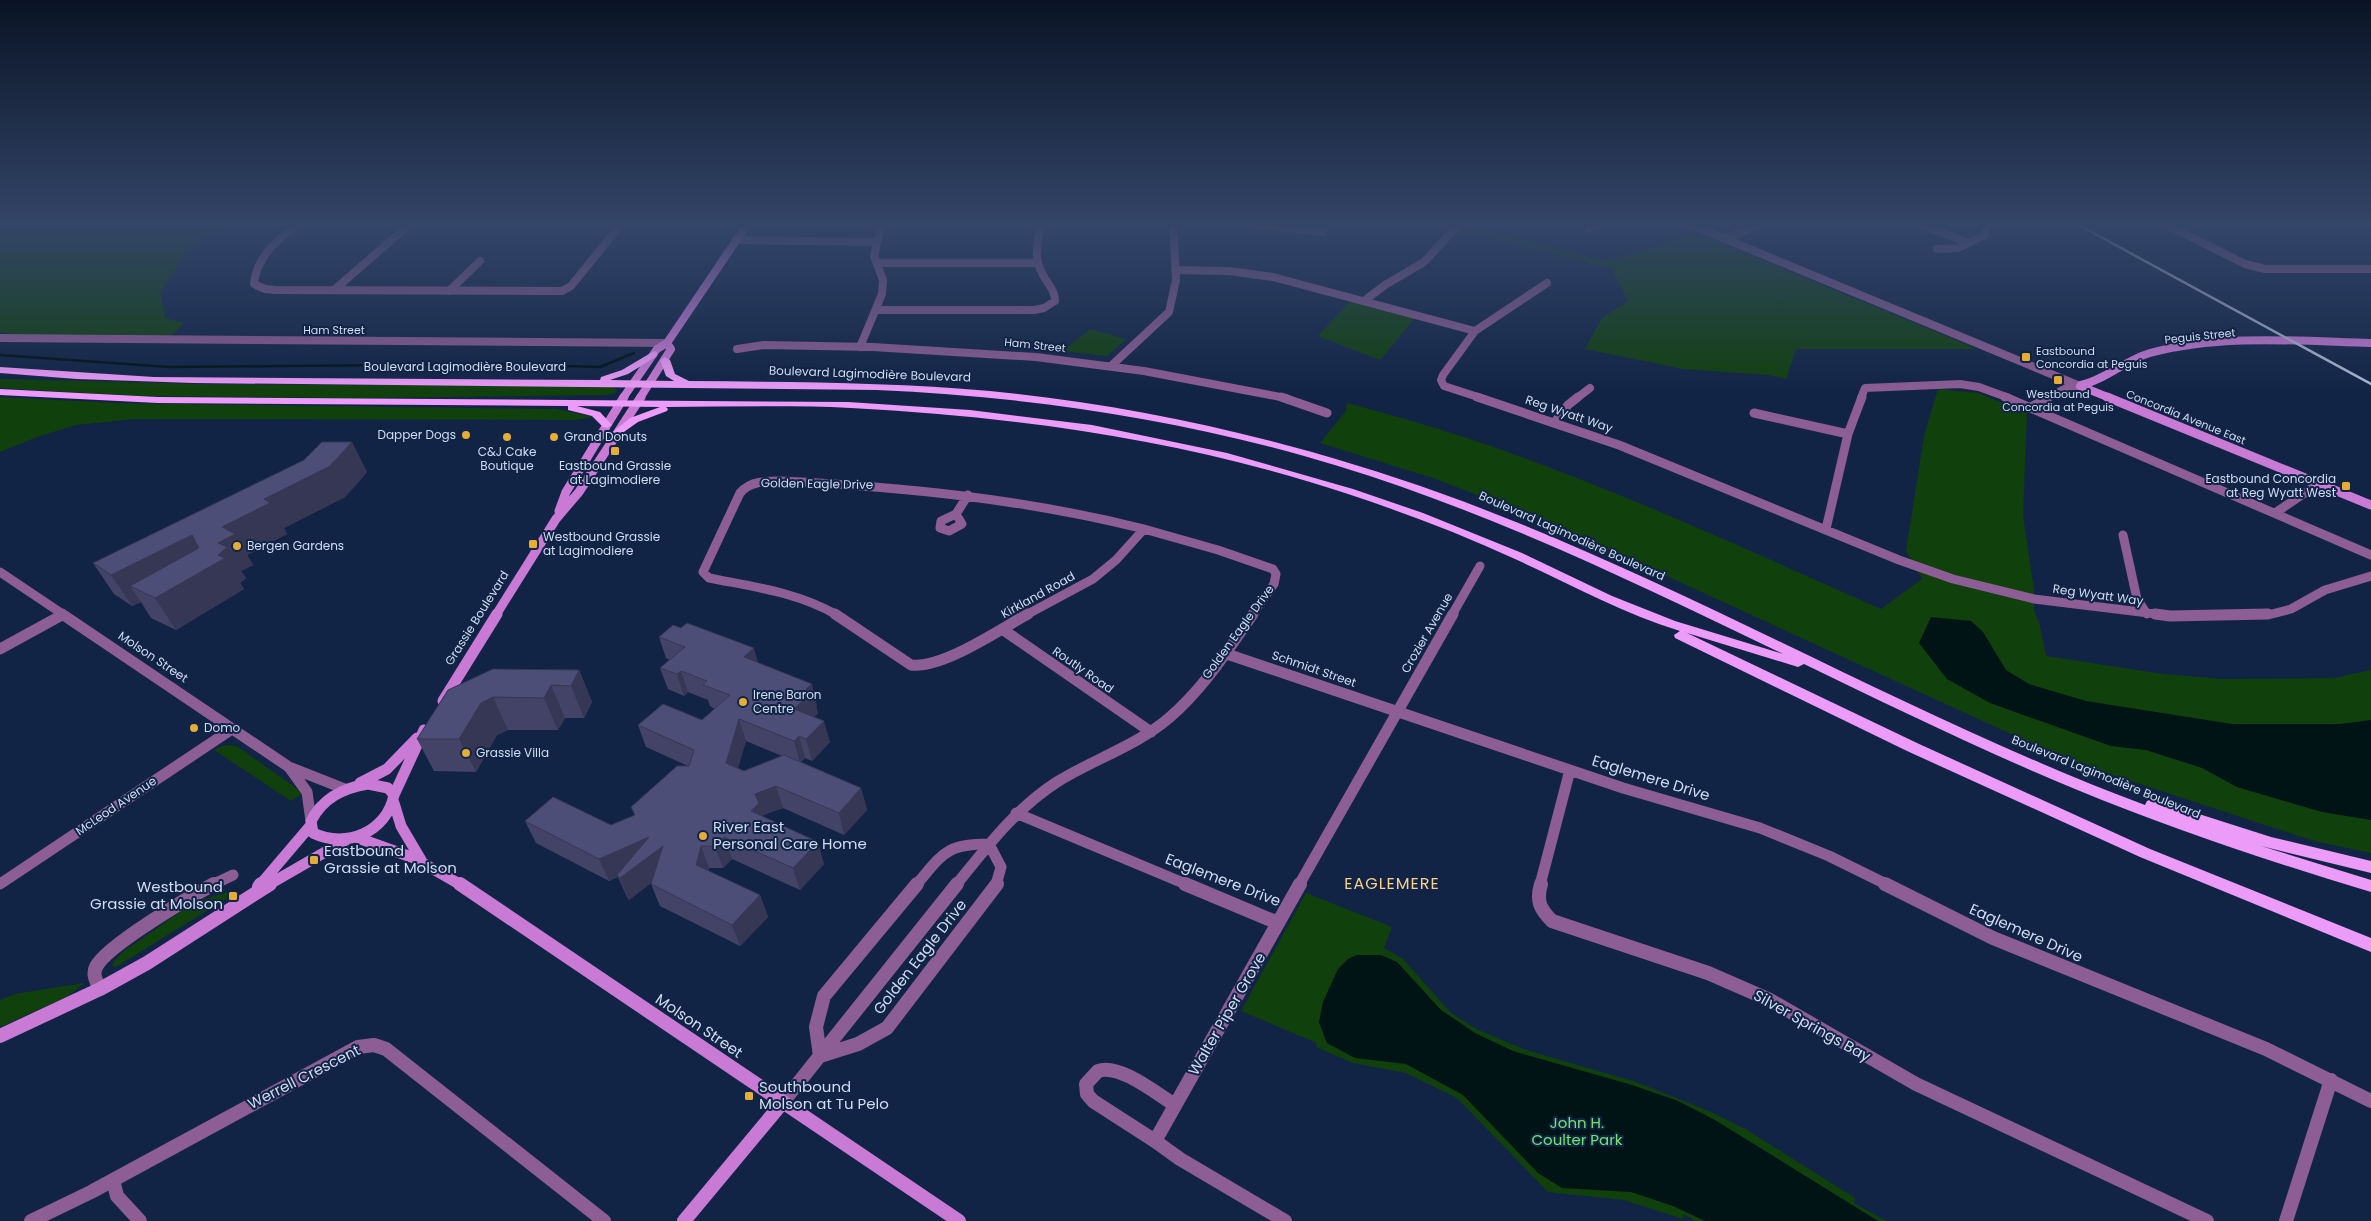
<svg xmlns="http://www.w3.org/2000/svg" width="2371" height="1221" font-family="Poppins,sans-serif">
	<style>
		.green { fill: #10400c }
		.water { fill: #001315 }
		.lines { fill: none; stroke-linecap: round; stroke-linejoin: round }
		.stream { stroke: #001315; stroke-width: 2.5 }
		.street-far3 { stroke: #8d5d95; stroke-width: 8 }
		.street-far2 { stroke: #8d5d95; stroke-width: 9 }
		.street-far1 { stroke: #8d5d95; stroke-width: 11 }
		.street { stroke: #8d5d95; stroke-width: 14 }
		.secondary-far3 { stroke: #c87ad5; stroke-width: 8 }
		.secondary-far2 { stroke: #c87ad5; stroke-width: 9 }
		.secondary-far1 { stroke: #c87ad5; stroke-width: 11 }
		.secondary { stroke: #c87ad5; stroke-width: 14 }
		.primary { fill: #ec9bf9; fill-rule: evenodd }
		.rail { stroke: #adbbd3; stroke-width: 2.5 }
		.wall { fill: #424367; fill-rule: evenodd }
		.shaded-wall { fill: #363754 }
		.building { fill: #4d4e78; stroke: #363754 }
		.poi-dot { fill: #e5ad35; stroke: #122446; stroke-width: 2 }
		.labels { text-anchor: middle; stroke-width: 4; stroke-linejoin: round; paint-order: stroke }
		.far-street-label { font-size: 11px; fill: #cfdcf2; stroke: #122446 }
		.far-poi-label { font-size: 11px; fill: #cfdcf2; stroke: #122446; text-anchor: start }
		.street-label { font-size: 12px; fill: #cfdcf2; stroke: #122446 }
		.poi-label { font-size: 12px; fill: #cfdcf2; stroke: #122446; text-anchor: start }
		.near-street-label { font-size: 15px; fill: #cfdcf2; stroke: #122446 }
		.near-poi-label { font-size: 15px; fill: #cfdcf2; stroke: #122446; text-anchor: start }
		.near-park-label { font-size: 15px; fill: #72e566; stroke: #122446 }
		.near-neighbourhood-label { font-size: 16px; letter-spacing: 1px; fill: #f8d189; stroke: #122446 }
	</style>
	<rect width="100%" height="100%" fill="#122446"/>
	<path class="green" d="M18 223H224L185 255 160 292 165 318 184 323 171 336 19 335 0 332V230Z
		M1462 227 1509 236 1609 262 1694 232 1977 349H1796L1786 379 1769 375 1683 369 1585 349 1602 318 1628 301 1611 268 1459 231Z
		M1351 300 1415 318 1380 360 1318 336Z
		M1090 329 1126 339 1107 356 1063 351Z
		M0 379 205 384 598 386 611 387 617 390 615 393 605 395 364 398 142 396 0 388Z
		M1938 389 1978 393 2027 413 2023 516 2034 589V610L2040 626 2046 656 2163 674 2222 679 2334 678 2371 670V853L2314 841 2070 761 1555 525 1433 478 1320 443 1346 411 1347 403C1410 420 1472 438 1532 461 1651 505 1766 558 1881 609L1922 579 1906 551 1924 436Z
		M0 397 114 403 556 409 594 417 576 420 134 419 76 425 37 437 0 452Z
		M232 745 238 747 303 793 291 801 214 750 222 746Z
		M228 892 229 897 116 967 112 966 114 961 123 952 194 902Z
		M1306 893 1392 927 1384 948 1403 959 1450 1012 1476 1029 1526 1050 1636 1082 1709 1111 1747 1130 1855 1198 1854 1203 1886 1221H1696L1683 1214V1219L1624 1200 1548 1192 1457 1098 1406 1073 1353 1063 1316 1047 1317 1043 1241 1011Z
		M84 983 68 996 0 1027V1000L15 994Z"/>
	<path class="water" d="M1931 617 1971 621 1983 632 2006 670 2029 684 2086 701 2232 724H2340L2371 720V820L2322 812 2237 787 2202 768 2146 750 2111 746 1990 703 1947 679 1919 643Z
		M1356 955H1381L1397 962 1441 1010 1475 1033 1513 1051 1632 1085 1678 1101 1715 1120 1878 1221H1705L1673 1206 1631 1192 1562 1188 1538 1173 1463 1095 1406 1064 1355 1058 1327 1043 1319 1022 1323 1002 1338 969 1348 959Z"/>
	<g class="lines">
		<path class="stream" d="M0 227 8 223
			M0 355 169 367 500 364 600 367 634 353"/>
		<path class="street-far3" d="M299 223C279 238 256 257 254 284L265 289 275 290 562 291 571 286 622 223
			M1240 223 1323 232
			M1687 223 2080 386
			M1918 223 1968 243
			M2163 223 2245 264 2265 269H2371
			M1589 229 1600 223
			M1725 239 1763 223
			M736 240 876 242
			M1937 249 1958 248 1985 235 1986 228
			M877 263H1037
			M1175 270 1229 271 1273 277 1475 331
			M334 290 411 223
			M449 291 480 261
			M1364 301 1385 285 1424 262 1460 223
			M877 310H1034L1044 308 1055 301C1055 289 1047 284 1042 273 1033 257 1038 240 1041 223
			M0 338 667 343
			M860 347 882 294 883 280 874 256 882 223
			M737 349 764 345 873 347 1036 357 1144 371 1286 398
			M1111 366 1169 312 1176 280 1173 223
			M1481 398 1444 386 1441 380 1443 375 1475 331 1547 283
			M1577 398 1590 388
			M1861 398 1865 388 1960 384 1979 387 2009 398
			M2047 398 2070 386H2079"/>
		<path class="street-far2" d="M1281 397 1327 413
			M1477 397 1619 445 1899 560 1953 579 2034 599 2165 615
			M2005 397 2371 555
			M2031 407 2049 397
			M1754 413 1848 434
			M1555 422 1568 405 1578 397
			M2275 513 2318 484
			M956 514 962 524 949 531 940 528 941 521Z
			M956 514 968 495
			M1144 529 1218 550 1273 569 1276 574 1274 584 1252 615
			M1826 529 1848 434 1862 397
			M2123 535 2137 599 2147 614
			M0 572 64 615
			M837 615C797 592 754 587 709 578L703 572 740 493C750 481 766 481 781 481 903 487 1025 499 1144 529
			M1026 615 1093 579 1116 560 1144 529
			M1452 615 1480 566
			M2205 615 2272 614 2291 609 2325 590 2371 576"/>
		<path class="street-far1" d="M62 614 289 767 345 789
			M835 614 911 665C942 669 999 630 1028 614
			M2155 614 2170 616 2268 614
			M1002 629 1151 732
			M0 649 62 615
			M1224 653 1623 788 1760 828 1829 856 1888 885
			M289 767 307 792 311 821
			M1016 813 1188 885
			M0 884 232 729
			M212 885 233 875
			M916 885C943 854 945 844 989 844L1001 867 996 885
			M956 885C987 847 1015 809 1057 782 1094 759 1136 746 1169 718 1203 689 1228 650 1253 614
			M1299 885 1453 614
			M1540 885 1570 770"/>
		<path class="street" d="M917 884 824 996 816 1027 820 1056 858 1044 887 1028 997 884
			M1185 884 1278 923 1300 884
			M1541 884C1536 901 1540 909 1552 921L1708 973 1770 1000 1916 1084 2207 1221
			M1885 884 1993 938 2266 1049 2371 1101
			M1278 923 1155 1141 1180 1159 1285 1221
			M100 989C97 982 92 975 96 967 106 946 191 896 214 884
			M783 1102 957 884
			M1155 1141 1093 1101 1087 1094 1086 1084 1098 1071C1119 1063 1157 1094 1175 1105
			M113 1180 117 1196 140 1221
			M31 1221 91 1192 358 1047 374 1045 386 1049 604 1221
			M2286 1221 2331 1080"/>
		<path class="secondary-far3" d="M2081 385C2107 379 2125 360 2150 353 2221 334 2298 341 2371 343
			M2080 386 2110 398
			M623 398 657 349 667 343 748 223
			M640 398 671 349 667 343"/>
		<path class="secondary-far2" d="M2107 397 2371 505
			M559 511 566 492 624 397
			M496 615 556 519 579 492 641 397"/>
		<path class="secondary-far1" d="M443 701 497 614
			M360 783 387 769 417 738
			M368 784 388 788 394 795C387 832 346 849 313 833L311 821C323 798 343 788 368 784Z
			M394 795 424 730
			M394 803 401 826 421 860
			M355 837 414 858 461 885
			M260 885 311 825
			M268 885 346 840"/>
		<path class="secondary" d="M460 884 959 1221
			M259 887 261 884
			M0 1036 100 989 147 963 270 884
			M684 1221 783 1102"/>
		<path class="primary" d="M654 351 657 352V356L628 374 610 380 674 381 666 376 660 360 665 357 670 360 675 374 689 381C790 382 890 382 990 391 1144 406 1294 441 1440 493 1682 580 1904 715 2145 805L2147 801 2152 799 2271 837 2371 861V873L2261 846 2371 880V892C2271 862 2172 829 2075 789 1983 751 1893 707 1804 664L1798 667 1687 633 1917 743 2150 849 2371 938V952L2140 857 1907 751 1675 638 1674 635 1680 631C1622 613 1570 584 1515 559 1461 534 1405 513 1348 494 1186 440 1021 417 851 408 790 405 728 407 666 407L668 409 667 411 638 422 614 439 610 438V434L630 418 660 407 577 406 600 412 612 425 607 428 603 427 592 416 568 410V406L158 403 0 395V389L158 397 848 402 970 410 1092 425 1227 453 1353 489 1423 513 1522 553 1612 596 1675 621 1783 654C1638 584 1492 513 1338 466 1188 420 1034 397 877 390L193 383 77 379 0 373V367L154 377 600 380 601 377 622 370Z"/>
		<path class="rail" d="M2075 223 2371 384"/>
	</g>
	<path class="wall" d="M367 472 345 497 284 528 287 534 247 555 253 565 241 571 246 578 240 583 244 589 176 630 151 618 141 602 132 606 114 594 93 563Z
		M659 637 758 663 817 706 816 707 818 713 814 717 830 742 812 761 805 758 801 762 861 788 867 810 844 835 783 808 763 815V817L824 864 800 890 732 859 723 868H709L708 871 760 895 768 917 740 946 660 906 651 884V883L629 900 627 897 618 877 609 881 536 843 525 821 611 825 635 815 688 766 646 747 638 725 702 720 715 709 710 706 708 700 688 692 684 696 668 689 660 668 670 660 666 658ZM746 741 782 756 744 771 738 768Z
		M579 670 592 702 584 718H565L558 730H508L497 735 476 772 434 771 417 739 448 690Z"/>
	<path class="shaded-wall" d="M352 442 367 472 345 497 284 528 287 534 247 555 253 565 241 571 246 578 240 583 244 589 176 630 155 598 130 586 141 602 132 606 111 575 192 535 218 555V543L222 527 264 499Z
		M754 648 760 670 744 657Z
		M579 670 592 702 584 718 571 686Z
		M681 671 688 692 684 696 677 674Z
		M812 684 817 706 816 707 818 713 800 731 794 709 806 689Z
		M551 685 565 718 558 730 544 698Z
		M493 697 508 730 497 735 476 772 459 739 481 703Z
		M739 719 746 741 733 785 726 763Z
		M824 721 830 742 812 761 806 739Z
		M799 736 805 758 800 763 794 741Z
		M776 786 783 808 763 815 766 825 751 811 755 794Z
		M861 788 867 810 844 835 839 813Z
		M649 837 663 846 672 867 629 900 620 878 617 875 618 877 609 881 599 859Z
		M724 837 732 859 723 868 715 846Z
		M818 842 824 864 800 890 793 868Z
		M701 846 709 868 704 887 696 865Z
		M760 895 768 917 740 946 732 925Z"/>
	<path class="building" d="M322 442H352L330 466 264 499 270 503 222 527 235 534 218 543 227 547 218 555 225 558 155 598 130 586 199 548 192 535 111 575 93 563 304 460Z
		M687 623 754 648 744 657 812 684 806 689 812 692 794 709 824 721 806 739 799 736 794 741 739 719 726 763 744 771 784 755 861 788 839 813 776 786 755 794 759 803 751 811 818 842 793 868 724 837 715 846H701L696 865 760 895 732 925 651 884 663 846 620 878 617 875 649 837 599 859 525 821 553 797 611 825 635 815 631 807 677 766H689L694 750 638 725 663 704 702 720 730 695 703 685 707 681 681 671 677 674 660 668 685 647 659 637 673 625 681 628Z
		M493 669 579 670 571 686 551 685 544 698 493 697 481 703 459 739H417L448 690Z"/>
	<linearGradient id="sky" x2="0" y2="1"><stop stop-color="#0a1426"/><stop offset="0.57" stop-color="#334568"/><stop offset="1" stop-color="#334568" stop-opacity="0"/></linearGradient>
	<rect width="2371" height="394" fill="url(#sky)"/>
	<g class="poi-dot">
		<rect x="2021" y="352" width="10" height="10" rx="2.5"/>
		<rect x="2053" y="375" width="10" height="10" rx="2.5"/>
		<circle cx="466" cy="435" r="5"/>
		<circle cx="507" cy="437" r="5"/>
		<circle cx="554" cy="437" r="5"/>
		<rect x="610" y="446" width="10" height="10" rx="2.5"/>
		<rect x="2341" y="481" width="10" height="10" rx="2.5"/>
		<rect x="528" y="539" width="10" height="10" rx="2.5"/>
		<circle cx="237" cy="546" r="5"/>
		<circle cx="743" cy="702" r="5"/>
		<circle cx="194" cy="728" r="5"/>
		<circle cx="466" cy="753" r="5"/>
		<circle cx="703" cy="836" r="5"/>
		<rect x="309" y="855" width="10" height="10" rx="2.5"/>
		<rect x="228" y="891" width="10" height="10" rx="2.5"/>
		<rect x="744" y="1091" width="10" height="10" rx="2.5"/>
	</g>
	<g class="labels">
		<g class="far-street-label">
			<text x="334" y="334">Ham Street</text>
			<text transform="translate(2200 336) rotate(-6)" y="4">Peguis Street</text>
			<text transform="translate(1035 345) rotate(6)" y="4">Ham Street</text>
			<text transform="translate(2186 417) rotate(22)" y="4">Concordia Avenue East</text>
		</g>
		<g class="far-poi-label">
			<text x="2036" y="355">Eastbound<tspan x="2036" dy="13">Concordia at Peguis</tspan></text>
			<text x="2058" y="398" text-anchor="middle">Westbound<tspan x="2058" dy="13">Concordia at Peguis</tspan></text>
		</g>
		<g class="street-label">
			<text x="465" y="371">Boulevard Lagimodière Boulevard</text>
			<text transform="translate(870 374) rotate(2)" y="4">Boulevard Lagimodière Boulevard</text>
			<text transform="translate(1569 414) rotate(19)" y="4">Reg Wyatt Way</text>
			<text transform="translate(817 484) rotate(1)" y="4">Golden Eagle Drive</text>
			<text transform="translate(1572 536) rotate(24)" y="4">Boulevard Lagimodière Boulevard</text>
			<text transform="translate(1038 595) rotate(-29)" y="4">Kirkland Road</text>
			<text transform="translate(2098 595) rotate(8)" y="4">Reg Wyatt Way</text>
			<text transform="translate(477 618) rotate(-58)" y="4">Grassie Boulevard</text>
			<text transform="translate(1238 632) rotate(-54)" y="4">Golden Eagle Drive</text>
			<text transform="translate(1427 633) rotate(-60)" y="4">Crozier Avenue</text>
			<text transform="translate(153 657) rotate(34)" y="4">Molson Street</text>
			<text transform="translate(1314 669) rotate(19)" y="4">Schmidt Street</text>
			<text transform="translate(1083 670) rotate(35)" y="4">Routly Road</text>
			<text transform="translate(2106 777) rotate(22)" y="4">Boulevard Lagimodière Boulevard</text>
			<text transform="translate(116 806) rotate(-34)" y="4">McLeod Avenue</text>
		</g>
		<g class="poi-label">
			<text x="456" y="439" text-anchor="end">Dapper Dogs</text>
			<text x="564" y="441">Grand Donuts</text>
			<text x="507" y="456" text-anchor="middle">C&amp;J Cake<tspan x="507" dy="14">Boutique</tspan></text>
			<text x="615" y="470" text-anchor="middle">Eastbound Grassie<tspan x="615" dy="14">at Lagimodiere</tspan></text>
			<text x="2336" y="483" text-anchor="end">Eastbound Concordia<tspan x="2336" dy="14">at Reg Wyatt West</tspan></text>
			<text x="543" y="541">Westbound Grassie<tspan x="543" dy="14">at Lagimodiere</tspan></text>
			<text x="247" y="550">Bergen Gardens</text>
			<text x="753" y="699">Irene Baron<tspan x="753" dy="14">Centre</tspan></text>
			<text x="204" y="732">Domo</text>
			<text x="476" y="757">Grassie Villa</text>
		</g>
		<g class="near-street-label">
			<text transform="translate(1651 778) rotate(17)" y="5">Eaglemere Drive</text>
			<text transform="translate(1223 880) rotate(21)" y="5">Eaglemere Drive</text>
			<text transform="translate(2026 933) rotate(24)" y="5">Eaglemere Drive</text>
			<text transform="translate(920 957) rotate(-52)" y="5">Golden Eagle Drive</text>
			<text transform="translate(1227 1014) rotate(-60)" y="5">Walter Piper Grove</text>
			<text transform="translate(699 1026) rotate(34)" y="5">Molson Street</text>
			<text transform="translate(1812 1026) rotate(29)" y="5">Silver Springs Bay</text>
			<text transform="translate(304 1077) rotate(-27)" y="5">Werrell Crescent</text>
		</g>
		<g class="near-poi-label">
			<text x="713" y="832">River East<tspan x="713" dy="17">Personal Care Home</tspan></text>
			<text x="324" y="856">Eastbound<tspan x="324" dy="17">Grassie at Molson</tspan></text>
			<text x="223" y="892" text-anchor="end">Westbound<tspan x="223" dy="17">Grassie at Molson</tspan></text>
			<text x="759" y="1092">Southbound<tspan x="759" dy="17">Molson at Tu Pelo</tspan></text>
		</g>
		<g class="near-park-label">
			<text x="1577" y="1128">John H.<tspan x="1577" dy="17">Coulter Park</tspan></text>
		</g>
		<g class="near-neighbourhood-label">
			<text x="1392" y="889">EAGLEMERE</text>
		</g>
	</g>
</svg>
